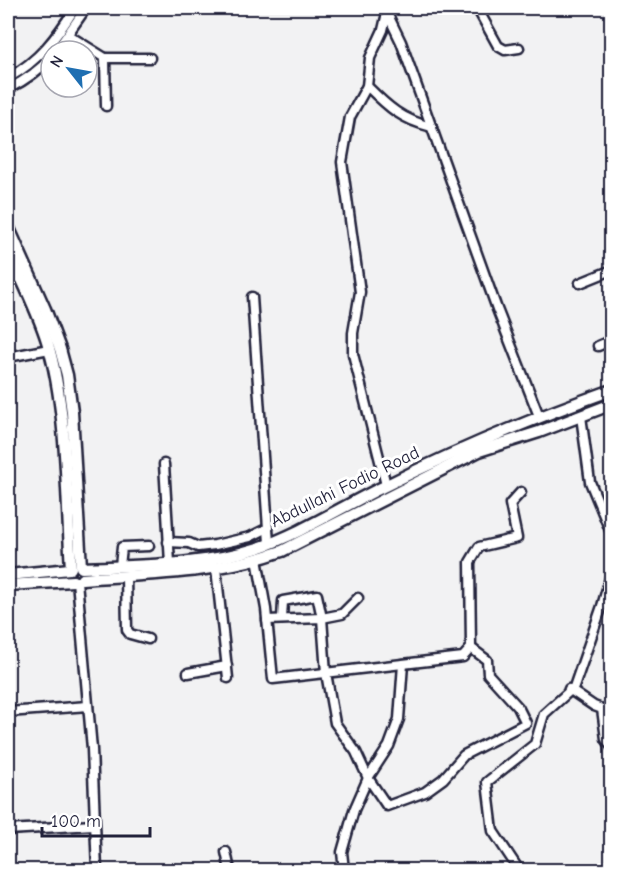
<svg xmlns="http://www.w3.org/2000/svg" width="619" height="878" font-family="'Comic Neue',sans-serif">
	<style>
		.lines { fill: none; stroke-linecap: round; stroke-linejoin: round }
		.minor-casing { stroke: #22223b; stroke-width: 13 }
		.major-casing { stroke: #22223b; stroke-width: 15 }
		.minor { stroke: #fff; stroke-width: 8 }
		.major { stroke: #fff; stroke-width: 10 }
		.labels { text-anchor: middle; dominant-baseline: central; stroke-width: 6; stroke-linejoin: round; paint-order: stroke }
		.street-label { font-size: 18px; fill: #22223b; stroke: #fff }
	</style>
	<rect width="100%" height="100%" fill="#f2f2f3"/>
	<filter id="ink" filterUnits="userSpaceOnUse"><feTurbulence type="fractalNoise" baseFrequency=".0167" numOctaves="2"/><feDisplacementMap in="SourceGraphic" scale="12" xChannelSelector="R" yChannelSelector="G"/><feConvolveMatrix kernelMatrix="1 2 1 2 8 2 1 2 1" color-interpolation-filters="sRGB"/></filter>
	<g filter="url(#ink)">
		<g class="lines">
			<g class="minor-casing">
				<g id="minor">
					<polyline points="477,8 498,46 505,50 519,48"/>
					<polyline points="387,13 401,42 497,309 539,416"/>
					<polyline points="68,35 105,58 106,106"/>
					<polyline points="56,51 86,8"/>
					<polyline points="105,58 150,58"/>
					<path d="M8 78C39 61 57 37 75 8"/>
					<path d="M367 86C388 107 402 120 432 127"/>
					<path d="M8 89C24 81 39 71 51 57"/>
					<polyline points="8,279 20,277"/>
					<polyline points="580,283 612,270"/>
					<polyline points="252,297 269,543"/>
					<polyline points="598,346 612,340"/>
					<polyline points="8,357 49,349"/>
					<polyline points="581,416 590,482 612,535"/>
					<polyline points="164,464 170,563"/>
					<polyline points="386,485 353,354 353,333 360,292 342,162 350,117 367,86 370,58 383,30 387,13"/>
					<polyline points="168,542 189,543 198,547 215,545 250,537 268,528"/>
					<polyline points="257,559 266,609 273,679 463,657 471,648 470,562 479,547 517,538 510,504 521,492"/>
					<polyline points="120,566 122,547 149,546"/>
					<polyline points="216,568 228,678"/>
					<polyline points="126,576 127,630 130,634 148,639"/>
					<polyline points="77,581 92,749 97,870"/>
					<polyline points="282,619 283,601 317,595 322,618 342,614 358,598"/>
					<polyline points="267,620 322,618 326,673 335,723 356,752 368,778 387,806 425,792 443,779 464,755 526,723 518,707 488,674 487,660 471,648"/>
					<polyline points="188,673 227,666"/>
					<polyline points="569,689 594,706 602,709 606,739 612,747"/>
					<polyline points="8,712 88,706"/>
					<polyline points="8,830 94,825"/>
					<polyline points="226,852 230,870"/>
					<polyline points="344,870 342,852 354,810 368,778 389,746 399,719 403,664"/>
					<polyline points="519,870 493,831 487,782 535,744 544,714 574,687 602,606 612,571"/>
				</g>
			</g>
			<g class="major-casing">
				<g id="major">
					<polyline points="8,226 45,309 60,349 67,375 72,412 81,567"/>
					<path d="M8 249C21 279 37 309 47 341 68 410 66 496 71 568"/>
					<path d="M82 568C141 565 202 566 258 548 302 533 343 506 385 486 458 449 534 418 612 390"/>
					<polyline points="8,575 70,569"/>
					<path d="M82 579C148 574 218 574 282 551L479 451 539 432 612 404"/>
					<polyline points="8,585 73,581"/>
				</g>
			</g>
			<use href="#minor" class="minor"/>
			<use href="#major" class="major"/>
		</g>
	</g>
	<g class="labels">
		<g class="street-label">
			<text transform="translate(345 487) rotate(-26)">Abdullahi Fodio Road</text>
		</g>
	</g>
	<rect width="619" height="878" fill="none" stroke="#fff" stroke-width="30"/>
	<rect x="15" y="15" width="589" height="848" fill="none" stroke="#22223b" stroke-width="2" filter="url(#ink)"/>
	<g transform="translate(69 69) rotate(301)"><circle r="28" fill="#ffffff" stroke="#a7a7b1" stroke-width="1.5"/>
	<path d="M0-4.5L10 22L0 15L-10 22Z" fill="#1f6fb2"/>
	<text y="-9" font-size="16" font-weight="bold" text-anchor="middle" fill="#22223b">N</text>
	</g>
	<path d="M42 827v9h108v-9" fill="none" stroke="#22223b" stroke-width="3"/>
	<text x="51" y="827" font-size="18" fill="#22223b" stroke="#ffffff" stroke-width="4.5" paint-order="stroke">100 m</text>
</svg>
